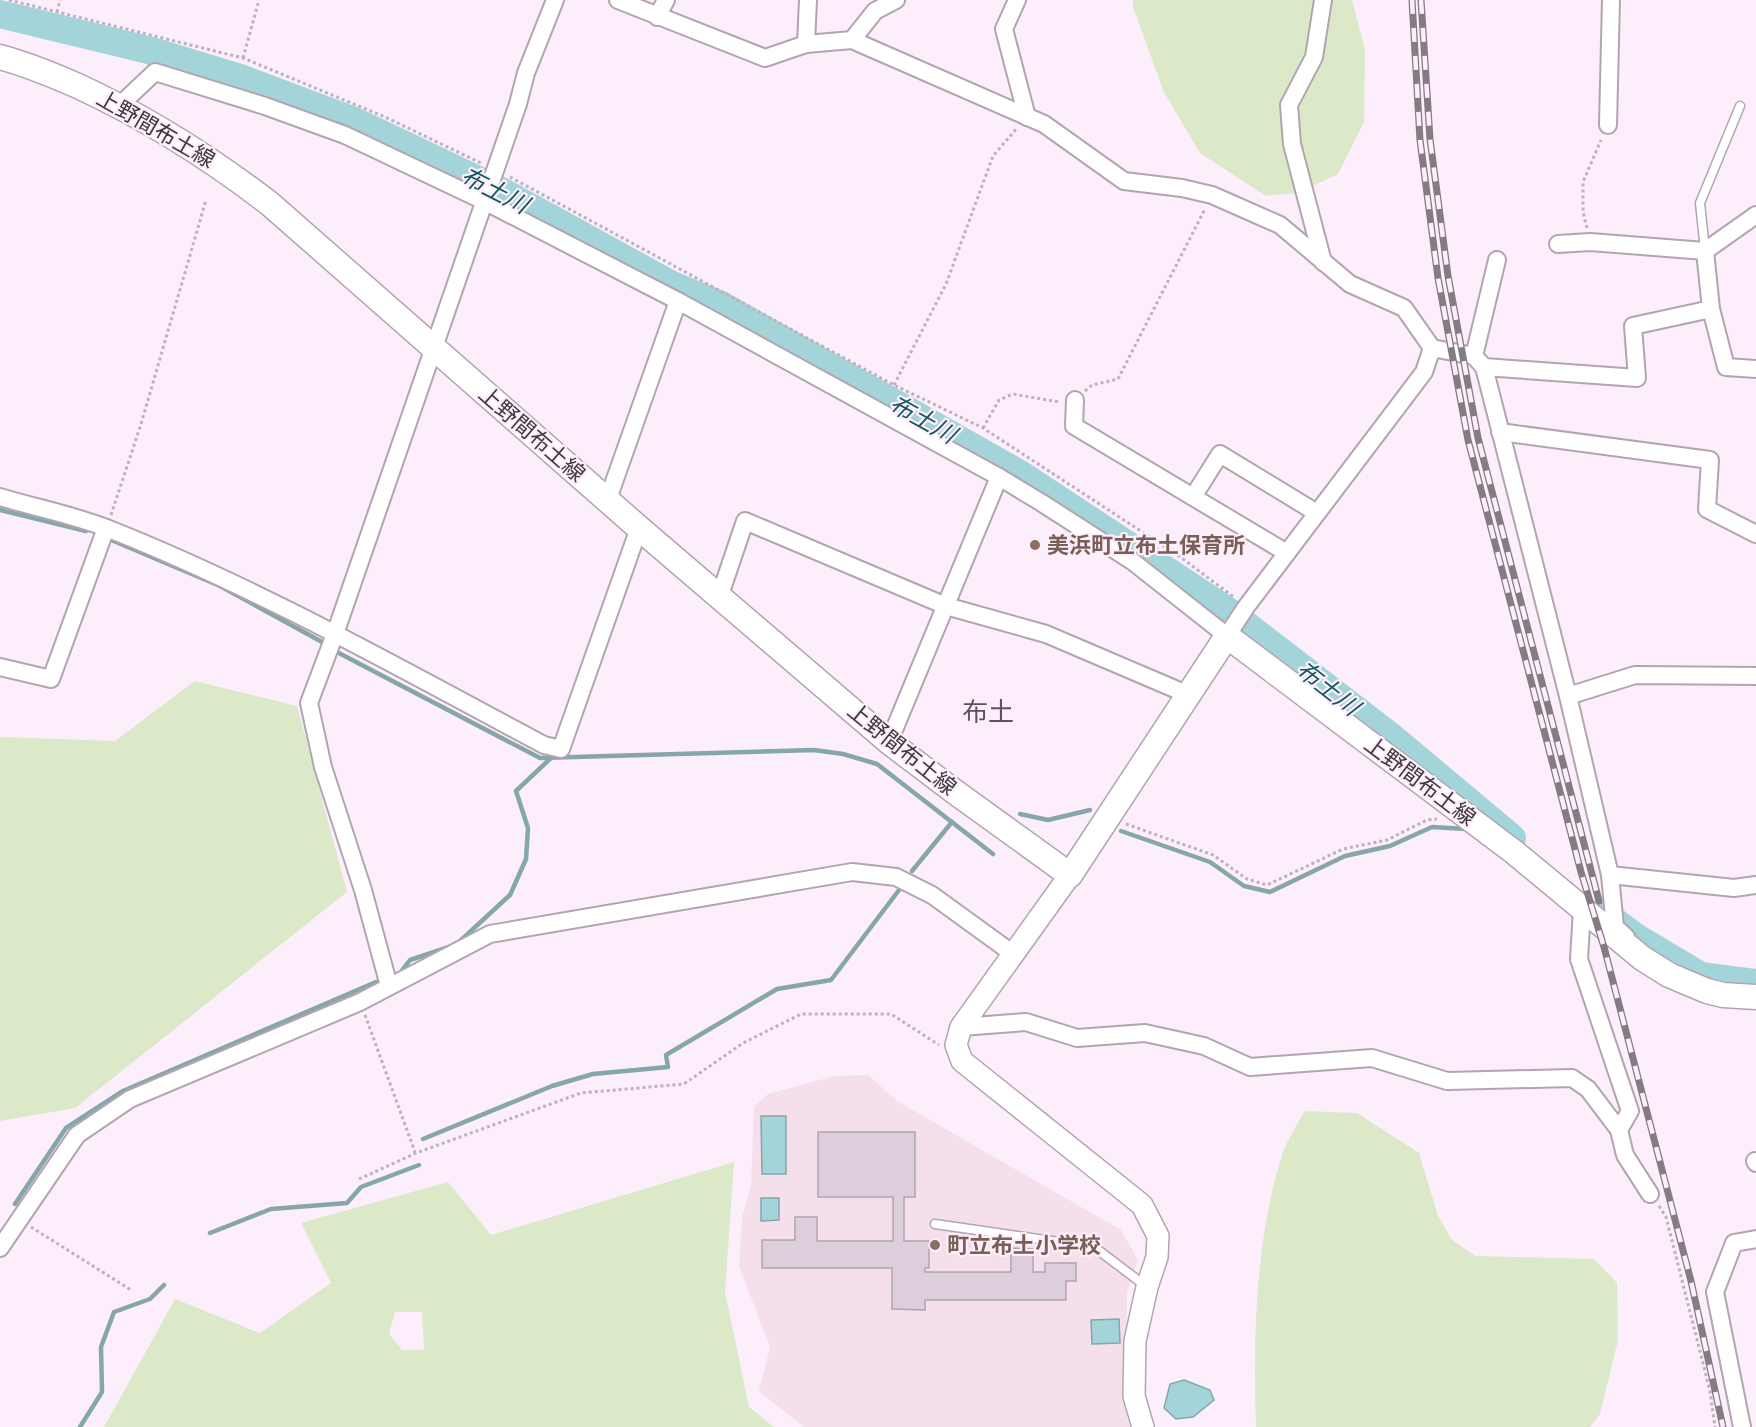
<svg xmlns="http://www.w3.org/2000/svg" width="1756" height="1427" font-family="'Zilla Slab','Noto Sans JP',serif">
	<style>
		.education { fill: #f4dfeb }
		.green { fill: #dbe9c8; fill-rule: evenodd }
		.water { fill: #a3d4d9; stroke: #85a6aa; stroke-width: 1.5 }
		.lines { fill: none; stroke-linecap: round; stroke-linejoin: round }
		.stream { stroke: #85a6aa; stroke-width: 4.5 }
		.river { stroke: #a3d4d9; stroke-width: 28 }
		.building { fill: #dccfdb; stroke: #b1a4b0; stroke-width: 1.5 }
		.service-casing { stroke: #b2a5b1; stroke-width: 11 }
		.minor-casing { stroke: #b2a5b1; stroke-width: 20 }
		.tertiary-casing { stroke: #b2a5b1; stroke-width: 24 }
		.secondary-casing { stroke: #b2a5b1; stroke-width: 27 }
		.path { stroke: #bdb2bc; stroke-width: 3; stroke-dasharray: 3 3; stroke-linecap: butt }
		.service { stroke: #fff; stroke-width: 8 }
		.minor { stroke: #fff; stroke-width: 16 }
		.tertiary { stroke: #fff; stroke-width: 21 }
		.secondary { stroke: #fff; stroke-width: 24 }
		.rail-casing { stroke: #847b83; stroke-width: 7 }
		.rail { stroke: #fceefb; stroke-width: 4.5; stroke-dasharray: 14; stroke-linecap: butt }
		.education-dot { fill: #8d6e63; stroke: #fceefb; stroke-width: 2 }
		.labels { text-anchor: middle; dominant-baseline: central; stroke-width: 4.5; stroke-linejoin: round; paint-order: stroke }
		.street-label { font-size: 22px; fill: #3f393e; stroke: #fceefb }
		.education-label { font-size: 22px; font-weight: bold; fill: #785e54; stroke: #fceefb; text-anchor: start }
		.water-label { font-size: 24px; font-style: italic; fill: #11575d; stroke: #fceefb }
		.quarter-label { font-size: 26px; fill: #5d515c; stroke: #fceefb }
	</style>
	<rect width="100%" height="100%" fill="#fceefb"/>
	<polygon class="education" points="868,1075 897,1101 1121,1230 1138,1260 1127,1293 1127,1418 1130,1427 804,1427 759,1391 770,1347 739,1266 742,1218 751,1185 754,1107 768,1094 834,1076"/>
	<g class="green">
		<polygon points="1133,0 1352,0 1365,50 1364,122 1338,174 1297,193 1266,196 1200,153 1164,92 1133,7"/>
		<polygon points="195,681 297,706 347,892 75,1108 0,1121 0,737 115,741"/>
		<path d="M1305 1111 1357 1113 1419 1153 1438 1216 1452 1240 1475 1256 1594 1259 1617 1283 1618 1340 1600 1414 1590 1427H1256C1253 1338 1255 1242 1282 1155 1287 1140 1297 1125 1305 1111Z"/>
		<path d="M734 1162 725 1292 749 1407 774 1427H104L175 1299 260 1333 331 1283 301 1223 448 1182 491 1235ZM395 1312H422L424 1350H402L389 1334Z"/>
	</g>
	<g class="water">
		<polygon points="761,1116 786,1116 786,1174 762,1174"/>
		<polygon points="761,1198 779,1198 779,1220 761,1221"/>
		<polygon points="1119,1319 1120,1343 1092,1344 1091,1320"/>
		<polygon points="1184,1380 1210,1390 1214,1400 1193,1417 1176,1419 1164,1408 1170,1384"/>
	</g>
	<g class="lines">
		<g class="stream">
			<polyline points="0,510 86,531"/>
			<polyline points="109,539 220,586 322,642"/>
			<polyline points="335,651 540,758 814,750 843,754 877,764 993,854"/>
			<polyline points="1020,814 1048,820 1090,810"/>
			<polyline points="1121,831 1210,862 1244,886 1270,892 1345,856 1390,846 1432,827 1466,829"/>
			<polyline points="912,871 952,822"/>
			<polyline points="459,942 510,895 526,859 528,828 516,791 552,757"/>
			<polyline points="400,973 410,960 449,947"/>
			<polyline points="423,1139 552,1086 593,1074 668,1067 666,1055 777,989 831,980 899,890"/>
			<polyline points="15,1204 66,1128 123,1091 376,982"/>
			<polyline points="210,1233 271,1209 347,1203 361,1187 419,1165"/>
			<polyline points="80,1427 102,1392 101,1347 114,1312 150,1299 164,1285"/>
		</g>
		<g class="river">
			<polyline points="0,14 148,50 243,79 352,120 501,191 672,285 721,305 1020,474 1228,611 1389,735 1512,838"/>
			<polyline points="1606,915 1634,936 1701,976 1756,983"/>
		</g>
	</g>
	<polygon class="building" points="818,1132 915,1132 915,1197 904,1197 904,1241 929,1241 929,1268 925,1268 925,1272 1011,1272 1011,1248 1033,1249 1033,1272 1045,1272 1045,1263 1076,1263 1076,1281 1066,1281 1066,1300 925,1300 925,1310 892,1309 892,1268 762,1268 762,1240 795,1240 795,1217 817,1217 817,1241 893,1241 893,1197 818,1197"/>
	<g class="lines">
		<g class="service-casing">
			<g id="service">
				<polyline points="1705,250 1700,203 1740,106"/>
				<polyline points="935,1224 1094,1247 1147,1287"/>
			</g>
		</g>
		<g class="minor-casing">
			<g id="minor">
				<polyline points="618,0 765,58 806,44 852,40 1044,124 1124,181 1182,188 1212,195 1280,225 1350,284 1404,308 1432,348 1474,356 1484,367 1637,378 1633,326 1711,309"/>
				<polyline points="1017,0 1004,29 1027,117"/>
				<polyline points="657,17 666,0"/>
				<polyline points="852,40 875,11 896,0"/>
				<polyline points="806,44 808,0"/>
				<polyline points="120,105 155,72 265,106 345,135 484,201 678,301 999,477 1042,503 1132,561 1227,636 1246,607 1424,372 1432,348"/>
				<polyline points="1608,125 1611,0"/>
				<polyline points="1558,244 1590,242 1705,251 1756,215"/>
				<polyline points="1705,251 1711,309 1726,367 1756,369"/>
				<polyline points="1323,262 1292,144 1289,105 1314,57 1323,0"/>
				<polyline points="1474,356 1497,260"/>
				<polyline points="1484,367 1568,696 1610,875 1615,927 1626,937"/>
				<polyline points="1075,400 1074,426 1287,553"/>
				<polyline points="1500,432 1710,460 1707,509 1756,534"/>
				<path d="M0 497C36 508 74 515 109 529 260 589 401 669 544 745L561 749 639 528"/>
				<polyline points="1193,497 1220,454 1317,513"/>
				<polyline points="608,499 678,301"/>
				<polyline points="720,595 745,521 946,606 1046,634 1189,695"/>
				<polyline points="0,667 51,679 106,528"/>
				<polyline points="1568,696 1635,675 1756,676"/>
				<polyline points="889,742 999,477"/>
				<polyline points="1610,875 1734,888 1756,885"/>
				<polyline points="1582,909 1579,959 1630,1111 1619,1130"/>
				<polyline points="389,986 363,890 323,767 309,703 335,634 518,104 526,73 555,0"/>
				<polyline points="961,1027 1026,1022 1077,1038 1145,1033 1204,1046 1250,1067 1372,1058 1447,1081 1572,1078 1588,1089 1619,1130 1625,1155 1650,1194"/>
				<polyline points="1755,1161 1756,1163"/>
				<polyline points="0,1248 77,1135 130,1099 360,1002 490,934 852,872 896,877 932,895 1012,953"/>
				<polyline points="1742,1427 1715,1292 1734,1243 1756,1239"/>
			</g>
		</g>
		<g class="tertiary-casing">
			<polyline id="tertiary" points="1070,875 961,1027 956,1045 962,1061 1142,1205 1158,1236 1157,1257 1147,1287 1135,1341 1134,1396 1143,1427"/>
		</g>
		<g class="secondary-casing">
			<path id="secondary" d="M0 57C26 64 53 75 78 86 147 118 209 157 270 204L639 528 889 742 955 792 1070 875 1227 636 1514 852 1642 958 1669 975 1707 991 1723 995 1756 997"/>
		</g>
		<g class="path">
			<polyline points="9,0 243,58 385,117 483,164"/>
			<polyline points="57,12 60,0"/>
			<polyline points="243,58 259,0"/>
			<polyline points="510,177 894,385 983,428 1179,556 1235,598"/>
			<polyline points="1587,228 1583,212 1583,182 1601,140"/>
			<polyline points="894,385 946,284 993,156 1017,128"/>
			<polyline points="1085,391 1092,385 1118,379 1205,209"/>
			<polyline points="983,428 999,400 1013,394 1059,402"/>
			<polyline points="111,515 141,424 206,200"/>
			<polyline points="1126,824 1213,855 1247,879 1267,885 1343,849 1387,840 1427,820 1437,819"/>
			<polyline points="365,1015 415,1152"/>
			<polyline points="359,1179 416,1153 581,1093 684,1084 743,1043 801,1014 891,1014 939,1045"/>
			<polyline points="1659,1206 1666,1217 1710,1391 1715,1427"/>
			<polyline points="31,1227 131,1290"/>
		</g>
		<use href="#service" class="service"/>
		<use href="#minor" class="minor"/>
		<use href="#tertiary" class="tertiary"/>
		<use href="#secondary" class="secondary"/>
		<g class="rail-casing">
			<g id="rail">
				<polyline points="1412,0 1420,140 1438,278 1468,440 1581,872 1604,947 1691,1281 1723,1427"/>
				<polyline points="1421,0 1430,139 1448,276 1478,438 1599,901"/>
			</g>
		</g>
		<use href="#rail" class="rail"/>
	</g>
	<g class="education-dot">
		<circle cx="1035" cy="545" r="6"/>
		<circle cx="935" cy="1245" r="6"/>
	</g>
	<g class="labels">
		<g class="street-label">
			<text transform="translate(156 129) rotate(30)">上野間布土線</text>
			<text transform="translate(532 434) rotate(41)">上野間布土線</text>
			<text transform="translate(902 749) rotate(39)">上野間布土線</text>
			<text transform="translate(1420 781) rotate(37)">上野間布土線</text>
		</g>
		<g class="education-label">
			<text x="1047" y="545">美浜町立布土保育所</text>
			<text x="947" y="1245">町立布土小学校</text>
		</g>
		<g class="water-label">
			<text transform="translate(495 190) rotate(27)">布土川</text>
			<text transform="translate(923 419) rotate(29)">布土川</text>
			<text transform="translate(1328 688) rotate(38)">布土川</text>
		</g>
		<g class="quarter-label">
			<text x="988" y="712">布土</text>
		</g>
	</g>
</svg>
